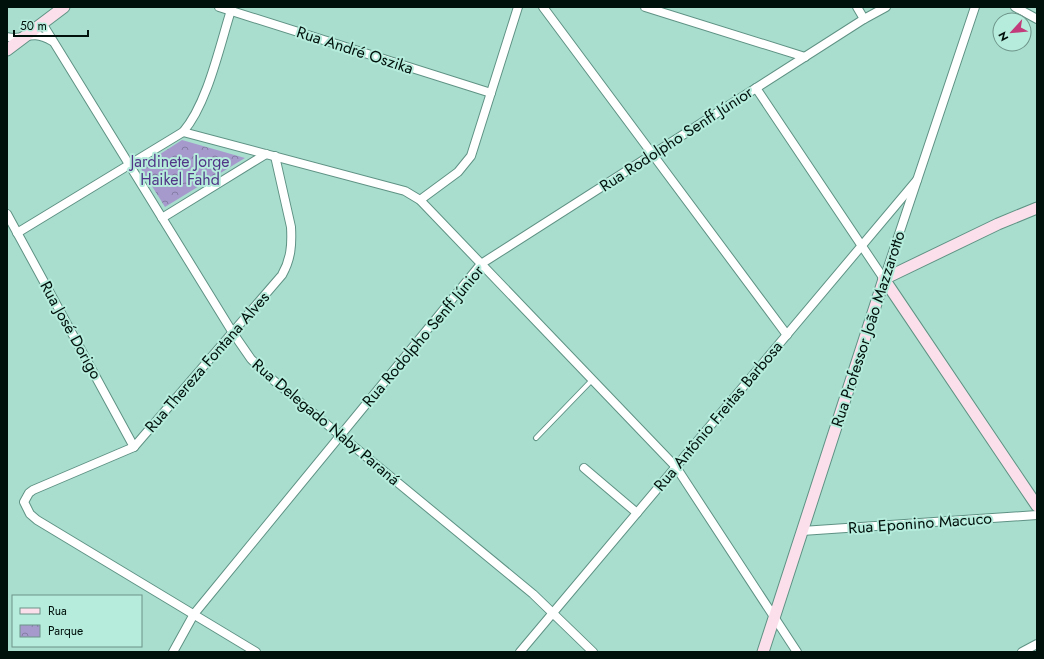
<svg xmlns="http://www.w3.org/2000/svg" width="1044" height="659" font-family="Jost,sans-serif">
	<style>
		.park { fill: url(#park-crowns) }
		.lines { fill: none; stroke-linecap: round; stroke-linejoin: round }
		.lane-casing { stroke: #5f9284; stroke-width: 6 }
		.street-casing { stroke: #5f9284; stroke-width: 10 }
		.secondary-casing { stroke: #5f9284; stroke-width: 13 }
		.lane { stroke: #fff; stroke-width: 4 }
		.street { stroke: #fff; stroke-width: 8 }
		.secondary { stroke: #fbe0eb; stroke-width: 11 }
		.labels { text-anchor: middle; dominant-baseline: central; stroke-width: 4; stroke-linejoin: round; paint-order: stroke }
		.street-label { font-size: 16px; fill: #00100b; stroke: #b6ecdc }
		.park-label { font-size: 16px; fill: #513687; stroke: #b6ecdc }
	</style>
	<defs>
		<pattern id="park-crowns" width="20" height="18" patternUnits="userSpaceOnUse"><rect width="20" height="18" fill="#a69acd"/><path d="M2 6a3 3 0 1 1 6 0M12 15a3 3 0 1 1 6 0" fill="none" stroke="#857ca5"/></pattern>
	</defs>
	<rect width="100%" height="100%" fill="#a9decf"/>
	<polygon class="park" points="182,140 245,158 165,207 140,167"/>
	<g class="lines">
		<g class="lane-casing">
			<polyline id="lane" points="536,438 592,380"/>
		</g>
		<g class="street-casing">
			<g id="street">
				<polyline points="219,7 491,93"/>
				<polyline points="543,7 787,335"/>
				<polyline points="645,7 805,57"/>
				<polyline points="857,7 864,19"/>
				<polyline points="1015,7 1037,19"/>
				<polyline points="42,23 233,333 251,359 267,375 533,594 593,652"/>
				<path d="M7 37C25 42 29 28 52 41"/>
				<polyline points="756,88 884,279"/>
				<polyline points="183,132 405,191 420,200 676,467 797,652"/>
				<polyline points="420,200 458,172 471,156 518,7"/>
				<polyline points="7,214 134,447"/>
				<polyline points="162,218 266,154"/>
				<path d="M17 233 183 132C208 103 220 44 232 7"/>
				<polyline points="884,279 975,7"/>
				<polyline points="584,468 637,513"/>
				<polyline points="802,531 1037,515"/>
				<polyline points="173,652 194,614 481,264 864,19 886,7"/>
				<path d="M256 652 37 520 30 514 24 502 29 493 33 490 134 447 282 275C291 259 292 245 291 227L275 156"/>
				<polyline points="520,652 917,180"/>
				<polyline points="1022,652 1037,644"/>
			</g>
		</g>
		<g class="secondary-casing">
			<g id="secondary">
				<polyline points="7,50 64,7"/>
				<polyline points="884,279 1037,506"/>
				<polyline points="884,279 998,224 1037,208"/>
				<polyline points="763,652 884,279"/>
			</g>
		</g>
		<use href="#lane" class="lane"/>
		<use href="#street" class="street"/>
		<use href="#secondary" class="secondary"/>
	</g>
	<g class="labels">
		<g class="street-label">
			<text transform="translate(355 50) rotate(18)">Rua André Oszika</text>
			<text transform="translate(676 139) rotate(-33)">Rua Rodolpho Senff Júnior</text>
			<text transform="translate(868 329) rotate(-72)">Rua Professor João Mazzarotto</text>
			<text transform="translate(71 330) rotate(61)">Rua José Dorigo</text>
			<text transform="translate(423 336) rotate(-50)">Rua Rodolpho Senff Júnior</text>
			<text transform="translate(207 362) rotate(-49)">Rua Thereza Fontana Alves</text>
			<text transform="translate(718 416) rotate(-50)">Rua Antônio Freitas Barbosa</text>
			<text transform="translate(326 422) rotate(40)">Rua Delegado Naby Paraná</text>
			<text transform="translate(920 523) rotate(-4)">Rua Eponino Macuco</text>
		</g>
		<g class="park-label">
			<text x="180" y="161">Jardinete Jorge<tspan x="180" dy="18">Haikel Fahd</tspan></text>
		</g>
	</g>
	<rect width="1044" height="659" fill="none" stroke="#00100b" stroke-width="16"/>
	<rect x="12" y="595" width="130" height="52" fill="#b6ecdc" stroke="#6d9488"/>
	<rect x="20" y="608" width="20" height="6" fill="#fbe0eb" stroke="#6d9488"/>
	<text x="48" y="615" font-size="12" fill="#00100b">Rua</text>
	<rect x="20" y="625" width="20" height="12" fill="url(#park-crowns)" stroke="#6d9488"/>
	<text x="48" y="635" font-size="12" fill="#00100b">Parque</text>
	<g transform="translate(1012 32) rotate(243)"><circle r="19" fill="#b6ecdc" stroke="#6d9488"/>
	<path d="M0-3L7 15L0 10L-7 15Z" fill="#c23b7b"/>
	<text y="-6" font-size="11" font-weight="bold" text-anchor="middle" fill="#00100b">N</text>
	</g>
	<path d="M14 30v6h74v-6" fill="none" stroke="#00100b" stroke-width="2"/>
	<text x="20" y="30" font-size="12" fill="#00100b" stroke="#b6ecdc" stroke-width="3" paint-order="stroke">50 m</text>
</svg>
